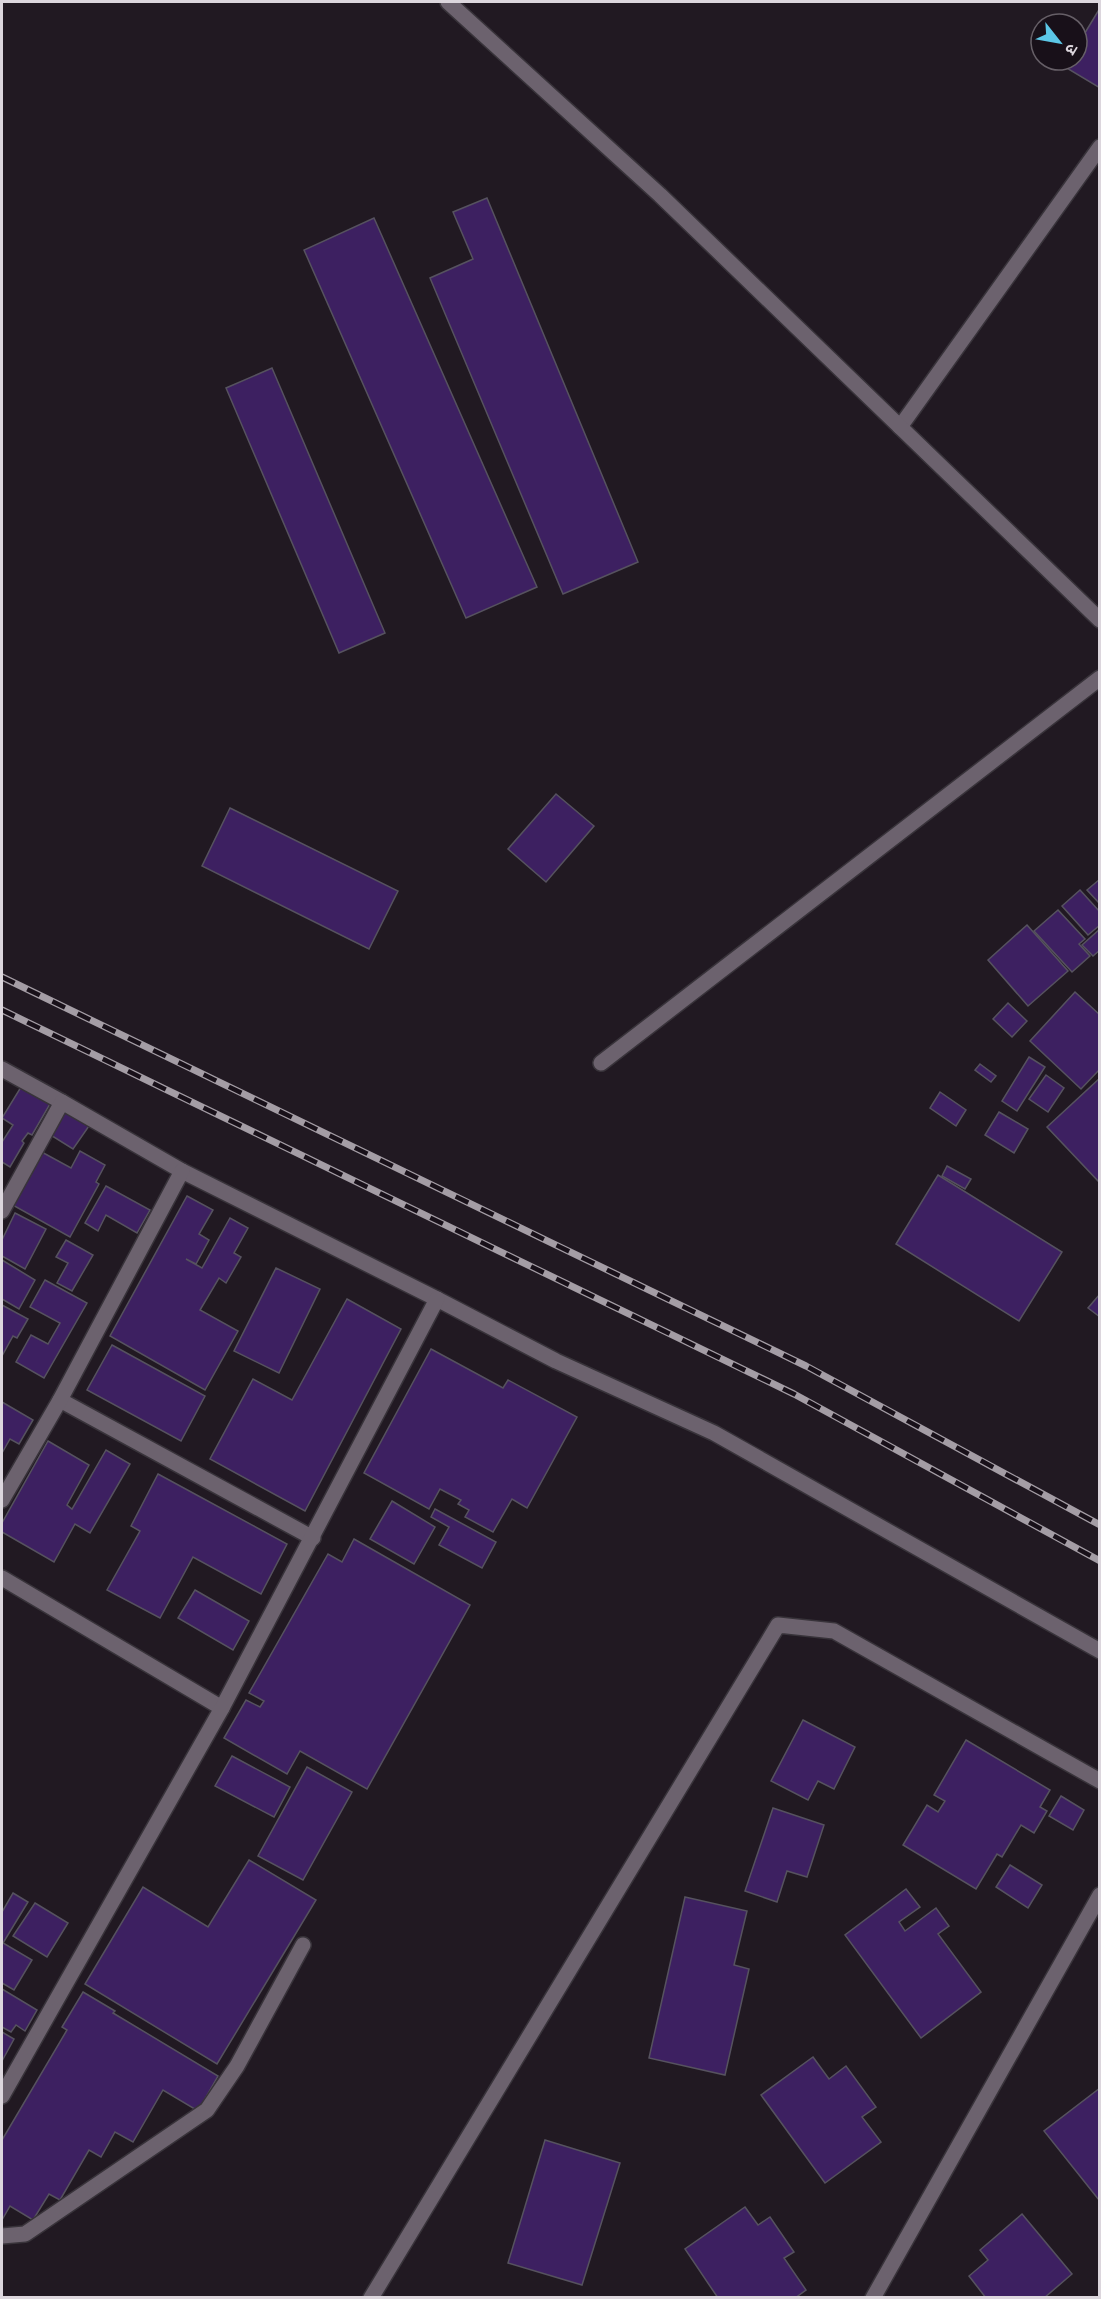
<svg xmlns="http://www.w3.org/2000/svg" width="1101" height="2299" font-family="'Sofia Sans Condensed','Noto Sans Devanagari',sans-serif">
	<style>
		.building { fill: #3d2061; stroke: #56525f; stroke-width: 1.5 }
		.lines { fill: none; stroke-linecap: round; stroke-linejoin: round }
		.lane-casing { stroke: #38333a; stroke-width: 18 }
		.street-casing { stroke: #38333a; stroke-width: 18 }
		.secondary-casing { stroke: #38333a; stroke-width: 18 }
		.lane { stroke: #6c626e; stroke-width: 15 }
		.street { stroke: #6c626e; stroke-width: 15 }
		.secondary { stroke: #6c626e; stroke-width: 15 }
		.rail-casing { stroke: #a49da5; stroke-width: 7 }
		.rail { stroke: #181019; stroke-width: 4.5; stroke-dasharray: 14; stroke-linecap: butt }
	</style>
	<rect width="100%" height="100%" fill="#211922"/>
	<g class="building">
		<polygon points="1100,8 1100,88 1065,67 1069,60 1077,60 1077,46"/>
		<polygon points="487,198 638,562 563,594 430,278 473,259 453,212"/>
		<polygon points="374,218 537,587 466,618 304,250"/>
		<polygon points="272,368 385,633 339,653 226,388"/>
		<polygon points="556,794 594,826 546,882 508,849"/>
		<polygon points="230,808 398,891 369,949 202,866"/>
		<polygon points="1100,879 1100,904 1087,890"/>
		<polygon points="1080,890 1100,912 1100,925 1088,935 1062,906"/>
		<polygon points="1058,910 1085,939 1079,944 1090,956 1072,972 1034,931"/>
		<polygon points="1027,925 1068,971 1028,1006 988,960"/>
		<polygon points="1100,929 1100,950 1093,956 1082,945"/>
		<polygon points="1075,992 1100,1015 1100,1069 1081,1089 1030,1041"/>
		<polygon points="1008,1003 1027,1021 1012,1037 993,1019"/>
		<polygon points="1029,1057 1045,1067 1017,1111 1002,1101"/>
		<polygon points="980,1064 996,1076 991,1082 975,1070"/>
		<polygon points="1046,1075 1064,1088 1048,1112 1029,1099"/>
		<polygon points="1100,1078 1100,1183 1047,1127"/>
		<polygon points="21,1087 50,1104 32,1135 28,1133 22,1141 24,1143 10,1167 2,1162 2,1142 13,1125 2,1118"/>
		<polygon points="940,1092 966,1110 956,1126 930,1108"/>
		<polygon points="64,1110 89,1126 73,1149 49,1134"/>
		<polygon points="999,1112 1028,1129 1014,1153 985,1135"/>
		<polygon points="38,1150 71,1168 80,1151 105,1165 96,1182 99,1184 70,1237 9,1203"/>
		<polygon points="947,1166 971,1179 965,1189 942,1176"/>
		<polygon points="938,1175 1062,1252 1019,1321 896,1244"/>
		<polygon points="106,1186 150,1210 137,1233 106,1215 98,1231 85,1223"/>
		<polygon points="187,1196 213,1210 199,1234 209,1240 196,1264 186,1259 202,1268 230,1218 248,1228 234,1253 241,1257 226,1283 219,1278 200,1310 238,1331 205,1390 110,1336"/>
		<polygon points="15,1213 46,1229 25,1269 2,1256 2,1240"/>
		<polygon points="66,1240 93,1255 72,1291 57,1283 68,1263 56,1257"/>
		<polygon points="2,1260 35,1280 19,1309 2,1299"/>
		<polygon points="276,1268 320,1289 279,1373 234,1351"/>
		<polygon points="45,1280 87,1303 44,1378 16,1362 31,1335 48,1344 60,1323 30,1307"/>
		<polygon points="1100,1294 1100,1317 1088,1308"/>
		<polygon points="347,1299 401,1329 305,1511 210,1459 253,1379 292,1400"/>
		<polygon points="2,1305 28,1319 17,1338 13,1336 2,1356"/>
		<polygon points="112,1345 205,1396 181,1441 87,1390"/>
		<polygon points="431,1349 503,1388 508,1380 577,1417 527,1508 512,1499 493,1532 465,1517 469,1510 458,1504 461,1500 440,1489 429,1509 364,1473"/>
		<polygon points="2,1402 33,1420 19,1444 10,1439 2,1453"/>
		<polygon points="48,1441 89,1465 67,1505 72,1509 106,1450 130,1464 90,1533 75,1524 54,1562 2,1532 2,1523"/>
		<polygon points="158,1474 287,1544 261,1594 193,1557 160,1618 107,1590 140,1531 131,1526"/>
		<polygon points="392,1501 435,1527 414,1564 370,1539"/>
		<polygon points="435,1509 496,1542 482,1568 439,1545 449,1527 431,1517"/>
		<polygon points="354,1539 470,1605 367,1789 300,1751 287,1774 224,1738 246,1700 260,1707 264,1701 249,1693 328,1554 342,1562"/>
		<polygon points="195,1590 249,1621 233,1650 178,1618"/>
		<polygon points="803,1720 855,1747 834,1789 818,1781 808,1800 771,1781"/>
		<polygon points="966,1740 1050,1790 1040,1807 1047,1811 1034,1833 1021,1825 1002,1857 997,1854 976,1889 903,1845 927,1805 938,1812 945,1801 934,1795"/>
		<polygon points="232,1756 290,1787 274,1817 215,1786"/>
		<polygon points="307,1767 352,1792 303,1880 258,1856"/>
		<polygon points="1061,1796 1084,1810 1073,1830 1049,1816"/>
		<polygon points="773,1808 824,1825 807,1877 787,1871 777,1902 745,1891"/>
		<polygon points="249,1860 316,1900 217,2064 85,1984 143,1887 208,1927"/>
		<polygon points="1010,1865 1042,1885 1028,1908 996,1887"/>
		<polygon points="906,1889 920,1907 899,1922 905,1931 936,1908 949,1926 938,1934 981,1992 921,2038 845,1935"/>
		<polygon points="13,1893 28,1902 3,1943 32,1960 14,1990 2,1983 2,1912"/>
		<polygon points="685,1897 747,1911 734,1965 749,1969 725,2075 649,2058"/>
		<polygon points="35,1903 68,1923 47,1957 13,1936"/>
		<polygon points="2,1989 37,2010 25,2031 16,2025 11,2032 2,2027"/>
		<polygon points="83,1992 115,2011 113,2013 218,2076 198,2111 163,2090 133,2142 115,2132 101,2157 89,2150 60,2200 49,2194 33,2220 10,2206 2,2220 2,2140 67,2030 62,2027"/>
		<polygon points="2,2032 14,2039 2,2061"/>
		<polygon points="813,2057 829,2079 846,2066 876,2107 862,2117 881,2142 825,2183 761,2095"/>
		<polygon points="1100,2088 1100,2200 1099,2200 1044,2131"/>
		<polygon points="545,2140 620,2163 582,2285 508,2263"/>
		<polygon points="745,2207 758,2225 770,2217 794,2252 784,2258 806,2290 795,2298 718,2298 685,2249"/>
		<polygon points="1022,2214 1072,2274 1044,2298 986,2298 969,2276 988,2260 980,2250"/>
	</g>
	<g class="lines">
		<g class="lane-casing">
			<g id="lane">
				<polyline points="371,2298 778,1625 834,1631 1100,1781"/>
				<polyline points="873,2298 1100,1895"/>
			</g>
		</g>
		<g class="street-casing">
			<g id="street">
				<polyline points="900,427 1100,147"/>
				<polyline points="601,1063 1100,678"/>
				<polyline points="2,1069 62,1102"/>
				<polyline points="2,1211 62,1102 182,1171 437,1299 556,1361 714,1433 1100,1651"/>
				<polyline points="60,1400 313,1538"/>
				<polyline points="2,1500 60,1400 182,1171"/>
				<polyline points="2,1578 222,1708"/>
				<polyline points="2,2096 222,1708 437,1299"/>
				<polyline points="2,2236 25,2234 207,2110 237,2066 303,1945"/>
			</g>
		</g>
		<g class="secondary-casing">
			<polyline id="secondary" points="448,2 660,195 1100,620"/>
		</g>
		<use href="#lane" class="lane"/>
		<use href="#street" class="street"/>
		<use href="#secondary" class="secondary"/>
		<g class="rail-casing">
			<g id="rail">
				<polyline points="2,977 806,1366 1100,1525"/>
				<polyline points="2,1010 794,1394 1100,1561"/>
			</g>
		</g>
		<use href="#rail" class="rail"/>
	</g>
	<rect width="1101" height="2299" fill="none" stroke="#dcd6dd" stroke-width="6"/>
	<g transform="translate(1059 42) rotate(121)"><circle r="28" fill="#181019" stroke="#665f67" stroke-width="1.5"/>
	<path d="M0-4.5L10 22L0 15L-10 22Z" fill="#5cc7e7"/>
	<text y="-9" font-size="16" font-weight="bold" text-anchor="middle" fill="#dcd6dd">उ</text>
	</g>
</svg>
